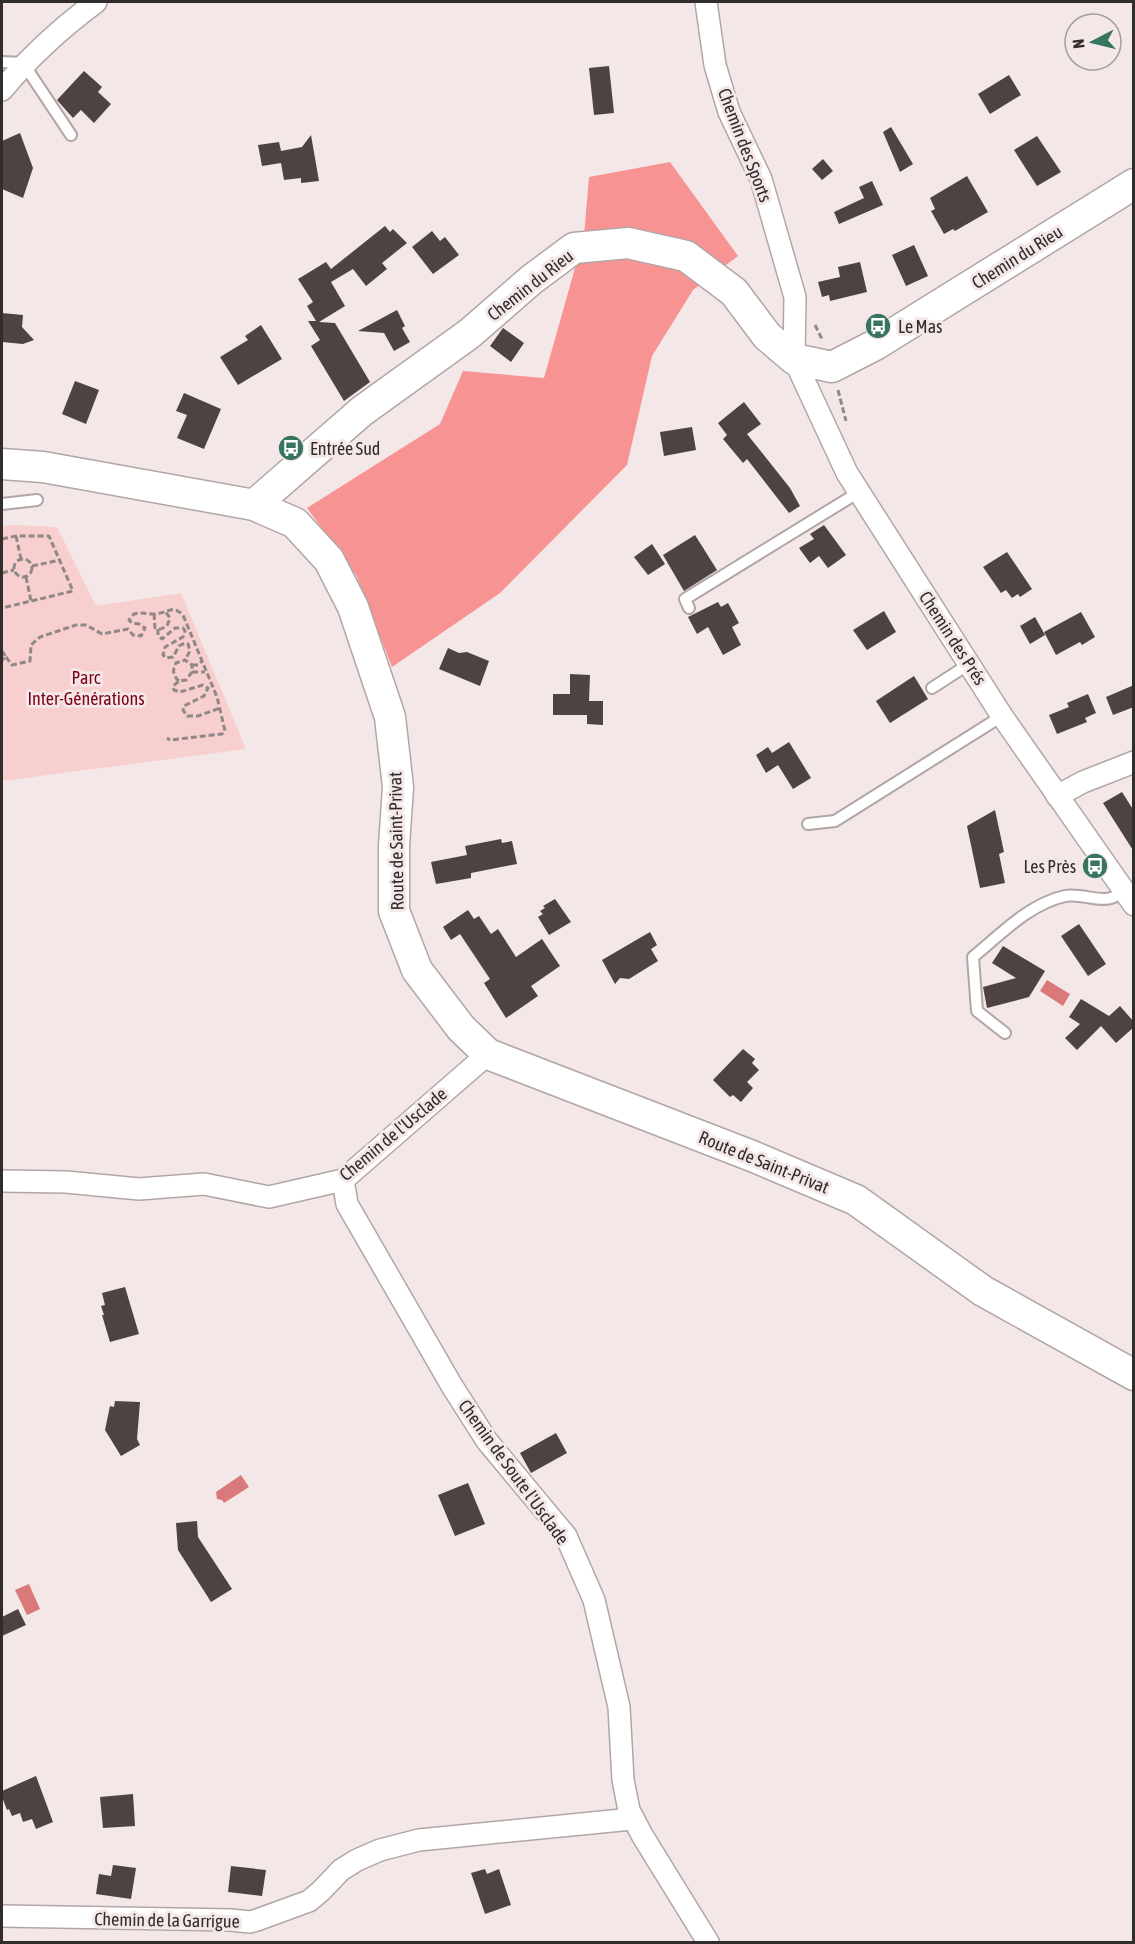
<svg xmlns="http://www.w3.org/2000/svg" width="1135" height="1944" font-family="'Asap Condensed',sans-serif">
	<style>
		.green { fill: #f7cfce }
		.forest { fill: #f89394 }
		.water { fill: #da797a }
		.building { fill: #4d4342 }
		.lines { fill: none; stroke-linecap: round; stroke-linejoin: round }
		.lane-casing { stroke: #b2a6a5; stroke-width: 14 }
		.street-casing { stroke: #b2a6a5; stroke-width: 24 }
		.secondary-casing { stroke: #b2a6a5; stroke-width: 33 }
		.path { stroke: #908787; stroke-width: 3; stroke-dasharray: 6 3; stroke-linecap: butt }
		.lane { stroke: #fff; stroke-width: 10 }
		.street { stroke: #fff; stroke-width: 21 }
		.secondary { stroke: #fff; stroke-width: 30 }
		.labels { text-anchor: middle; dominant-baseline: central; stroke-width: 6; stroke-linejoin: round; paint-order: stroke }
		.street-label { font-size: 18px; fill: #322d2d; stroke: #f4e7e7 }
		.poi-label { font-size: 18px; fill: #322d2d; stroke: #f4e7e7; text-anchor: start }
		.park-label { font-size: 18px; fill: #7e001c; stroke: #f4e7e7 }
	</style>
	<rect width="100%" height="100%" fill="#f4e7e7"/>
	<polygon class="green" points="14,525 57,527 96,606 181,593 246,749 2,781 2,526"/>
	<polygon class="forest" points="670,162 738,256 693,290 652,356 627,465 500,593 392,667 356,575 307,508 440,424 463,371 544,378 584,236 589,177"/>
	<g class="water">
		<polygon points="1047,980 1070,994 1063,1006 1040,991"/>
		<polygon points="241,1475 249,1487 224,1503 222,1500 217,1499 216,1492"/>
		<polygon points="29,1584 40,1609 27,1615 15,1590"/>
	</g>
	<g class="building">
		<polygon points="609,66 614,113 594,115 589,68"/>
		<polygon points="84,71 102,87 98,92 111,104 94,123 81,110 73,118 57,100"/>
		<polygon points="1009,75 1021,95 990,114 978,94"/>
		<polygon points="891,127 913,164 900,172 883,132"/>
		<polygon points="20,133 33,168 23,198 2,189 2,141"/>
		<polygon points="311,135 319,181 301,183 301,178 284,180 281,163 262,166 258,145 279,142 281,151 302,147"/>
		<polygon points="1037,136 1061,172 1037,186 1014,150"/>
		<polygon points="823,159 833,171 822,180 812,169"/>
		<polygon points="967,176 988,212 955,231 953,229 944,234 931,211 935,209 930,198"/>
		<polygon points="872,181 883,205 839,224 834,212 864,198 859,187"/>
		<polygon points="385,226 390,232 393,229 407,243 382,263 387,269 366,286 353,269 331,282 345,306 319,322 335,323 370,382 344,401 311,346 320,340 308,321 316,321 307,306 313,302 298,279 326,262 331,269"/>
		<polygon points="432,231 440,241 445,237 459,255 433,274 412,247"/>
		<polygon points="914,245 928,276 906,286 892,255"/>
		<polygon points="860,262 867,292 830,301 829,295 822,297 818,282 840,277 838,267"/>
		<polygon points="397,310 405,326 402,328 410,342 394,351 384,333 358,331"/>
		<polygon points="2,313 23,315 22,327 34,340 23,344 2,342"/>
		<polygon points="261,325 282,359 238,385 220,357 248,340 245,336"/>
		<polygon points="503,328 524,343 511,362 490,346"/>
		<polygon points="75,381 99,390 86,424 62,414"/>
		<polygon points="184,393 221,409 204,449 177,438 187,415 176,411"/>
		<polygon points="744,402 761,424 747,434 790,488 800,506 789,513 747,459 743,463 723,439 727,435 718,423"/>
		<polygon points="692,427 696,450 664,456 660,432"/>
		<polygon points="824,525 846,555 828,568 819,556 810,563 799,548 814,539 810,534"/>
		<polygon points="695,535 717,570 684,591 663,555"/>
		<polygon points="652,544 665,564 648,575 634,557"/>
		<polygon points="1007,552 1032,589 1020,597 1018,594 1012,598 1006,590 1001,593 983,567"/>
		<polygon points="718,602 721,607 728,603 739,623 732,627 741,645 723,655 708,627 697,634 688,617"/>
		<polygon points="884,611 896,632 867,650 853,630"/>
		<polygon points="1081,612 1095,637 1082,645 1080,642 1056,655 1044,632"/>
		<polygon points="1035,617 1045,635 1030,644 1020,626"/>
		<polygon points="448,648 459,653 467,652 489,661 480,686 439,669"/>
		<polygon points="570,674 590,675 589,701 603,701 603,725 587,724 587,715 553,715 553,694 570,694"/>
		<polygon points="914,676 928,699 890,723 876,701"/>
		<polygon points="1134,685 1134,707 1113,715 1106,697"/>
		<polygon points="1088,694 1096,713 1085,718 1087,722 1057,734 1049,715 1069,707 1067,703"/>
		<polygon points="789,742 811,778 793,789 778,765 766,773 756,755 768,747 772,753"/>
		<polygon points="1122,792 1134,811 1134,852 1103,803"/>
		<polygon points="995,810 1004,852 999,854 1005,883 980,888 967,826"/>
		<polygon points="501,839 502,843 512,841 517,864 471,873 471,878 436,884 431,862 467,855 465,846"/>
		<polygon points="555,899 571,922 549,935 538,917 543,914 540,911 545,908 543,906"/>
		<polygon points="468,910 474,919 479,916 491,934 498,929 516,957 542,939 560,966 531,986 538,996 506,1018 484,983 490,979 460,934 451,940 443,927"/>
		<polygon points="1079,924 1106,964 1088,976 1061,936"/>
		<polygon points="650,932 657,945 651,949 658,961 629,979 620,978 615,984 602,960"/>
		<polygon points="1003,946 1045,971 1029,997 987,1008 983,987 1016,978 992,963"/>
		<polygon points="1081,999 1109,1016 1120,1006 1134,1022 1134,1027 1116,1043 1101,1026 1077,1050 1065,1038 1080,1024 1069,1017"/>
		<polygon points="743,1049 755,1059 752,1063 759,1070 747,1082 753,1088 741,1102 733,1095 730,1097 713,1080"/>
		<polygon points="125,1287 139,1334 110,1342 102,1315 104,1315 101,1306 105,1305 102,1293"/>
		<polygon points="115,1401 140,1402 137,1439 140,1445 121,1456 105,1430 110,1406 114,1407"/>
		<polygon points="556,1433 567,1453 531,1473 520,1453"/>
		<polygon points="468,1483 485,1524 455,1536 438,1495"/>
		<polygon points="197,1521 198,1537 232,1589 211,1602 178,1550 176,1523"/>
		<polygon points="18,1609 26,1625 2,1636 2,1617"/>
		<polygon points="36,1776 53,1822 36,1829 32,1819 23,1822 20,1813 12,1816 9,1809 7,1810 2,1797 2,1791"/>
		<polygon points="133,1794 135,1826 103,1828 100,1797"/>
		<polygon points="113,1865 136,1868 131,1899 96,1894 99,1874 111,1876"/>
		<polygon points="231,1866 266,1870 262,1896 228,1892"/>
		<polygon points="485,1869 487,1874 499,1869 511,1905 485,1914 471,1873"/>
	</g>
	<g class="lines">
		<g class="lane-casing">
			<g id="lane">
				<polyline points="2,62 23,63 71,135"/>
				<polyline points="2,504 37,500"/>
				<polyline points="689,608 685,599 859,492"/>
				<polyline points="932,688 969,664"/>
				<polyline points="808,824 835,821 1002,716"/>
				<path d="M1005 1033 977 1011 973 957C1001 934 1029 904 1065 896 1080 893 1099 902 1111 898 1115 897 1120 893 1123 891"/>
			</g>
		</g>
		<g class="street-casing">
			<g id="street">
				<polyline points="706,2 715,65 729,112 761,179 795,297 794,359 847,473 1002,716 1134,905"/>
				<path d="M2 90C30 56 61 28 96 2"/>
				<polyline points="1057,796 1083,782 1134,762"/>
				<polyline points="343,1180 347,1204 452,1386 487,1441 566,1536 594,1600 619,1707 623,1780 629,1810 642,1835 708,1942"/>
				<polyline points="2,1181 66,1182 139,1189 204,1184 269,1197 343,1180 488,1054"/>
				<polyline points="2,1916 231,1920 250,1922 257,1920 309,1901 321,1891 341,1870 357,1860 380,1850 419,1840 632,1819"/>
			</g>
		</g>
		<g class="secondary-casing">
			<g id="secondary">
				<polyline points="2,464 43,467 254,505 295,523 329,560 353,607 390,717 398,787 394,846 394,911 417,970 461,1028 488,1054 752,1156 856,1200 983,1291 1134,1375"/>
				<polyline points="254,505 362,411 469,334 531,280 574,248 628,243 686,256 734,292 767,336 794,359 832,367 875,345 1134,184"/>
			</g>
		</g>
		<g class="path">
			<polyline points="815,325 823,341"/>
			<polyline points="838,390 846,421"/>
			<polyline points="16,536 21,559"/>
			<polyline points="2,539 16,536 49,536 73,591 2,608"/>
			<circle cx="23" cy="568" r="9"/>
			<polyline points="32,566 60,560"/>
			<polyline points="2,573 14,570"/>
			<polyline points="26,577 31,601"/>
			<polyline points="154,614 155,628 161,629 167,626 170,618 165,611"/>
			<polyline points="158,629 158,635 162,639 175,628 183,628 185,631 183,637 165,647 163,655 166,658 173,657 179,646 185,643 188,644 190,651 185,660"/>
			<polyline points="2,651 6,657 2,660"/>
			<path d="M6 657 12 665 30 661 31 645 40 637 76 625H86L102 634 128 629 133 635 141 636 145 628 139 624 132 623 129 620 134 614C142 612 147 614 154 614 166 614 173 604 183 615L217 697 225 731 222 734 170 740 167 738"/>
			<polyline points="192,665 198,665 202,661"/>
			<polyline points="192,672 205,672"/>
			<path d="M179 681C173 676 172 670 176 663L185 660 192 665V672L186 680 179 681 173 686 174 690 180 692 203 685 208 688 204 696 184 706 183 710 187 716H198L220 708"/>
		</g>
		<use href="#lane" class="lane"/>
		<use href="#street" class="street"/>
		<use href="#secondary" class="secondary"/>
	</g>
	<defs>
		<g id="bus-disc" transform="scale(1.35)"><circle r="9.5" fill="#387561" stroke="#f4e7e7"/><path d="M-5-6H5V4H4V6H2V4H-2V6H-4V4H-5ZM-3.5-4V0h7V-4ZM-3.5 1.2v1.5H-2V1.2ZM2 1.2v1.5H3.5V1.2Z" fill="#fff"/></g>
	</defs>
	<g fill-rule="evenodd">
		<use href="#bus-disc" x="878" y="326"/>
		<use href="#bus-disc" x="291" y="448"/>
		<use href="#bus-disc" x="1095" y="866"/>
	</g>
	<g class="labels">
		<g class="street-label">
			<text transform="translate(745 145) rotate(69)">Chemin des Sports</text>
			<text transform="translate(1017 257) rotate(-32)">Chemin du Rieu</text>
			<text transform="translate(530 285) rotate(-38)">Chemin du Rieu</text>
			<text transform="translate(953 638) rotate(57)">Chemin des Prés</text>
			<text transform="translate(396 841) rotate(-91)">Route de Saint-Privat</text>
			<text transform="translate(393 1134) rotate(-40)">Chemin de l'Usclade</text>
			<text transform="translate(764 1162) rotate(22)">Route de Saint-Privat</text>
			<text transform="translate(514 1472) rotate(54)">Chemin de Soute l'Usclade</text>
			<text transform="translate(167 1920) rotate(1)">Chemin de la Garrigue</text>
		</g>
		<g class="poi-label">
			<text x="898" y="326">Le Mas</text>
			<text x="310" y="448">Entrée Sud</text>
			<text x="1076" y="866" text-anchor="end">Les Près</text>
		</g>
		<g class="park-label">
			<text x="86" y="677">Parc<tspan x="86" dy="21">Inter-Générations</tspan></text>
		</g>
	</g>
	<rect width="1135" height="1944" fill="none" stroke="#322d2d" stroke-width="6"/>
	<g transform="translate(1093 42) rotate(263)"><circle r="28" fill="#f4e7e7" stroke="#a69d9d" stroke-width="1.5"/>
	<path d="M0-4.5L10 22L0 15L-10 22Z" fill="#387561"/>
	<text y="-9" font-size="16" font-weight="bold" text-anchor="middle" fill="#322d2d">N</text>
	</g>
</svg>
